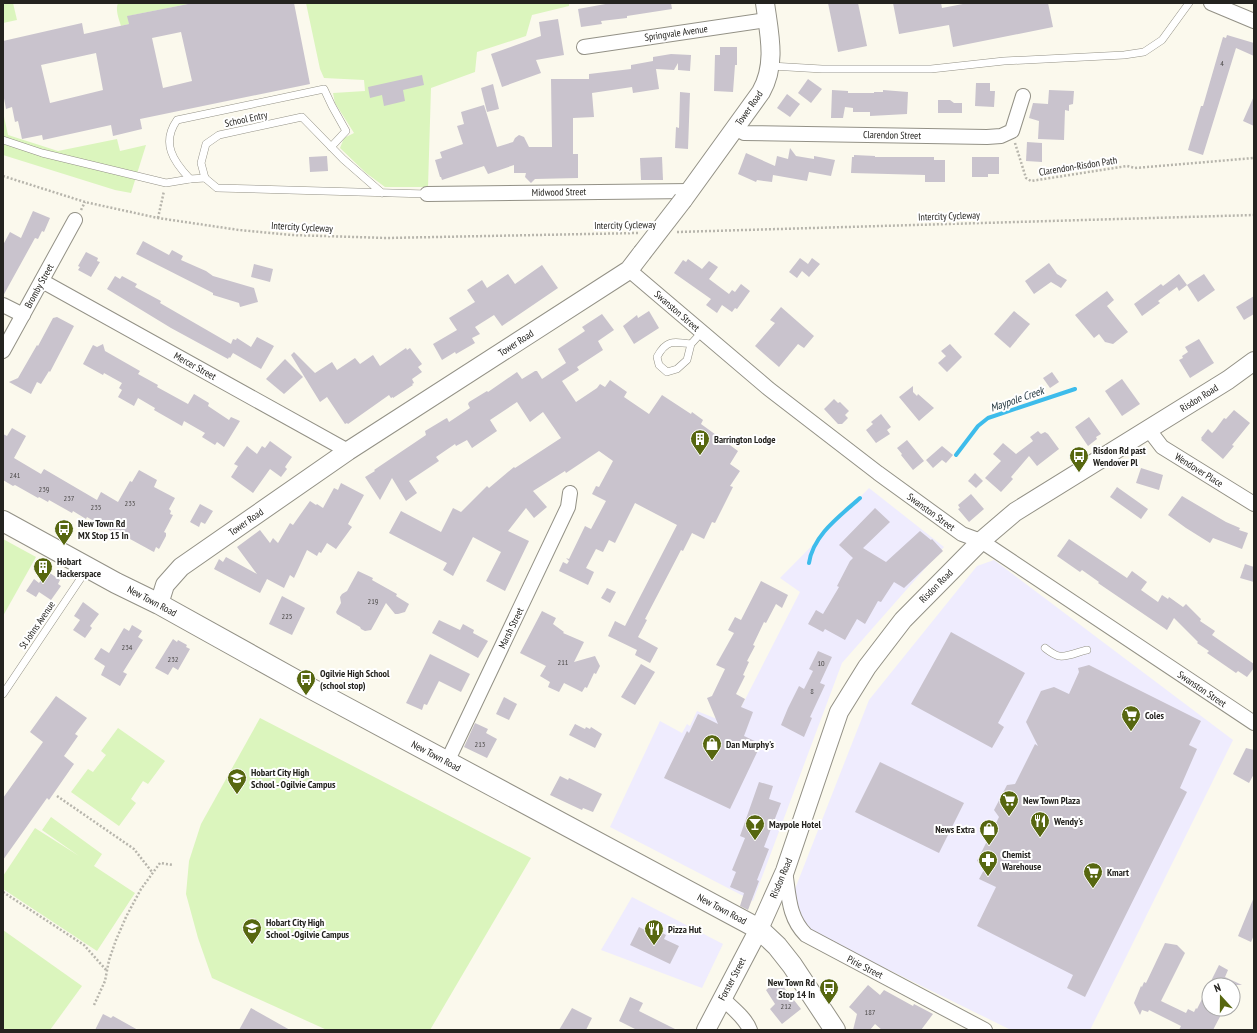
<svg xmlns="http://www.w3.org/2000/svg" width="1257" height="1033" font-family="'PT Sans Narrow',sans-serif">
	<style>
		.commercial { fill: #efecfe }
		.green { fill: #dbf5bd }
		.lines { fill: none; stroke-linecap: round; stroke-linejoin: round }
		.stream { stroke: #3dbceb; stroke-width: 4 }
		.building { fill: #c9c3cd; fill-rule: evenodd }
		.service-casing { stroke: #939186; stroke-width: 8 }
		.minor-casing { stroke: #939186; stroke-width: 16 }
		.tertiary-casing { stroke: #939186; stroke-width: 20 }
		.secondary-casing { stroke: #939186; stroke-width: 22 }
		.path { stroke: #b7b5ac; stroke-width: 2.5; stroke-dasharray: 2 2; stroke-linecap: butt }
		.service { stroke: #fff; stroke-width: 7 }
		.minor { stroke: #fff; stroke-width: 14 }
		.tertiary { stroke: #fff; stroke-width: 18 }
		.secondary { stroke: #fff; stroke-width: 20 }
		.tertiary-bridge-casing { stroke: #939186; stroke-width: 20; stroke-linecap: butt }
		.tertiary-bridge { stroke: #fff; stroke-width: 18 }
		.labels { text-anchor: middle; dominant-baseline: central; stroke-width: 4; stroke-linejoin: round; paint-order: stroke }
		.number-label { font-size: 8px; fill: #4d4b4a }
		.street-label { font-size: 10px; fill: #24231f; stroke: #fff }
		.poi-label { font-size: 10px; font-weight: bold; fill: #24231f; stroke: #fff; text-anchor: start }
		.water-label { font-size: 11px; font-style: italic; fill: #1b3039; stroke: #fff }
	</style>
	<rect width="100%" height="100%" fill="#fbf9ed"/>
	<g class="commercial">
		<polygon points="869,488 944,547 842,663 753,901 610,827 660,721 682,733 687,724 690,726 697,711 732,725 800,592 780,578"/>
		<polygon points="994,560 1233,740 1090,1030 1011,1030 814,933 799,915 793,894 869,700 977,566"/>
		<polygon points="632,897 723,944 702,988 601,950"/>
	</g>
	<g class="green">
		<polygon points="7,3 13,3 17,20 3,23 3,4"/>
		<path d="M118 3H193L128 16 129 24 121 26C119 19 115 10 118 3Z"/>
		<polygon points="306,3 569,3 569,6 532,15 526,36 477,52 475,72 431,88 428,187 385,187 366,173 340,148 344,138 354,133 335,103 333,93 365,91 364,80 324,78 320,69"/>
		<polygon points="3,112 8,135 58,151 117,139 120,151 146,145 131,193 115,190 3,155"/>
		<polygon points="3,539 36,557 3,616"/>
		<polygon points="260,718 531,858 430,1030 327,1030 212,978 198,938 186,894 189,861 201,824"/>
		<polygon points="118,728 165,761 148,784 143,781 131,799 136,803 119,826 71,792 88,769 93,772 106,755 101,751"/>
		<polygon points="51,817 102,854 94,866 135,893 97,951 3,889 3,876 35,828 79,856 42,830"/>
		<polygon points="3,930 82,986 50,1030 3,1030"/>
	</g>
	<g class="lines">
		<g class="stream">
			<polyline points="956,455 978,426 988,418 1075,389"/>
			<path d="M809 563C813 535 840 516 860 498"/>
		</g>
	</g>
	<g class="building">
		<path d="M193 3H294L310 84 140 119 142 129 113 136 111 125 43 140 42 135 22 139 18 121 15 122 12 107 6 109 3 93V41L82 23 84 34 129 24 127 16ZM181 32 192 81 163 88 152 38ZM96 53 103 90 50 103 41 65Z"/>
		<polygon points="611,3 671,3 672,9 627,16 627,18 601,21 602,24 581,27 578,9"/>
		<polygon points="828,3 858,3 867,46 838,52"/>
		<polygon points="893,3 941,3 942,8 968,3 1048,3 1053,27 953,47 949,25 899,34"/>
		<polygon points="558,19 564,55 536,60 541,73 502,87 491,54 541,36 539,22"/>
		<polygon points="1227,35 1254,43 1254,56 1236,48 1203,155 1188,150 1201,106 1203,106 1223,37 1226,38"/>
		<polygon points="720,47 737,47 737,65 735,65 733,92 714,91 715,55 720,55"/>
		<polygon points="671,54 691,55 690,71 678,70 678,63 674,70 656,69 659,89 633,93 632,87 592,93 594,117 573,118 573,154 578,154 578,178 535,179 531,183 525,177 526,173 514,173 514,165 488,174 484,166 442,180 441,177 440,177 435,160 442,158 440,152 463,144 457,126 464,124 461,112 484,105 497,147 513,142 515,138 519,135 524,137 529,147 552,147 551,79 589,79 589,74 631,69 631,65 653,61 653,57"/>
		<polygon points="422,75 424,85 403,90 405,101 384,106 382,95 370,98 368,87"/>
		<polygon points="808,79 822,89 811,103 798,93"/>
		<polygon points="976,83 990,83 990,91 995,91 994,107 975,106"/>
		<polygon points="493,84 499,109 487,112 481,88"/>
		<polygon points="832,90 848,91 848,93 874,93 874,92 883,92 883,90 908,92 907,114 870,116 870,112 853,112 853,108 845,107 843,118 831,118"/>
		<polygon points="1049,90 1074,91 1073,104 1069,105 1069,111 1065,110 1064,140 1038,139 1039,121 1029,118 1033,103 1048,104"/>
		<polygon points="680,92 690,93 688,149 675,148 676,127 679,128"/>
		<polygon points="787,94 800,104 790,117 777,108"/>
		<polygon points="1254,96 1254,126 1243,121"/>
		<polygon points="938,100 950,100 954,103 962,103 962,113 938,113"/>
		<polygon points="1027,142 1042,143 1042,162 1026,161"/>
		<polygon points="790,148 796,156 814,159 814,156 835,160 831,176 809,172 807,181 773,175 772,182 757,180 756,182 738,174 746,153 775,166 777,156 788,159"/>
		<polygon points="854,155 875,156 875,157 934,157 934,160 945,160 945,182 925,182 925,175 851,173 852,157 854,157"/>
		<polygon points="327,156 328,171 310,172 309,157"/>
		<polygon points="662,157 663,180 641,180 640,158"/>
		<polygon points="972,157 999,157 999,174 988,174 988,177 972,177"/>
		<polygon points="33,211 50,218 44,232 42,231 38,239 35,238 3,296 3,245 10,232 21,238"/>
		<polygon points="143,241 169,255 172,250 183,256 181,260 206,271 213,276 254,288 258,302 240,307 239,303 213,295 213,293 136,254"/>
		<polygon points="86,252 98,258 97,261 100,262 91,277 78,270 80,267 78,266"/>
		<polygon points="800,258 808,264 812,258 820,264 809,277 802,271 797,278 789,272"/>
		<polygon points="688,259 702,269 709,261 718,267 709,279 729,294 732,290 735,292 741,284 750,291 737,309 735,308 732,312 722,305 717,313 706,305 711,299 674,273 683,260 686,262"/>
		<polygon points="1049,263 1057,274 1067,280 1061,288 1051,282 1034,294 1025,281"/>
		<polygon points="254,264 273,269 270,282 251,277"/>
		<polygon points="542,265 558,288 502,326 494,315 475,327 480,334 472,338 475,343 456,354 455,352 442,360 433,344 457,330 449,318 475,302 467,290 482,280 487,288 508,274 515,284"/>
		<polygon points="1179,274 1187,285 1179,291 1177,287 1158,301 1160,303 1142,316 1134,304 1161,284 1163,286"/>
		<polygon points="1204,274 1215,290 1198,302 1187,285"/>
		<polygon points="115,276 120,279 122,276 137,284 135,287 161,301 160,303 231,344 233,339 236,340 237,338 251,347 257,337 274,346 261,369 233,353 230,358 229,357 228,359 171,328 107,289"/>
		<polygon points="1107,291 1114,300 1107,306 1128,332 1113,344 1105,342 1099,334 1094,338 1075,315"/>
		<polygon points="1254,296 1254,314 1244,320 1236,307"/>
		<polygon points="781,307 814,336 804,348 798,344 779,367 755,346 775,323 770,320"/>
		<polygon points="649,311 659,328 634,344 623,326 637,315 638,318"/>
		<polygon points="1014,311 1030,324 1010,348 994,334"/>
		<polygon points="602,314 614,330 598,341 603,350 577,367 579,370 562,381 576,402 597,388 600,384 605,387 610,380 627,392 624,397 649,414 662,395 691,414 692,412 703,420 701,424 738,451 730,464 740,471 730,486 733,487 715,523 712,522 704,539 692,533 683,551 681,550 645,619 647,620 638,637 658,648 650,663 635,655 637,650 608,636 615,621 625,626 677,525 635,503 615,543 609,540 603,552 596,549 586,568 594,572 588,585 559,571 563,562 567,564 569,561 566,558 569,559 585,526 591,529 606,501 592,494 596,486 599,487 613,461 599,451 566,473 565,471 533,491 547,507 534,518 526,508 508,531 529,541 505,591 486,581 501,552 473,537 453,576 443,570 447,563 389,533 401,511 441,532 453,508 461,512 487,486 489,488 514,467 515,468 561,438 543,412 530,422 517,402 490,420 497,431 472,448 467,440 456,446 455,444 436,457 439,461 409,481 417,493 406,501 392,478 380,500 365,477 375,471 374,470 426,435 425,431 445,419 447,418 449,422 470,408 468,404 469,402 487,391 488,392 517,372 522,379 535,371 537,371 542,379 566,363 558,349 585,331 582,327"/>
		<polygon points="57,317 74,326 50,372 49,371 41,384 37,382 31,394 9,382 18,378 37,345 38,346 53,318"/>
		<polygon points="1199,339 1214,363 1190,378 1179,360 1183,358 1182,356 1188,352 1185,347"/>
		<polygon points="103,344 105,351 140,371 138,374 158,385 157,387 188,404 194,394 209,403 208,406 229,420 231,417 240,421 224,447 217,442 215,445 202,437 205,433 184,421 182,426 154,410 155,408 138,398 134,406 118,397 122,390 119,388 122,383 104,373 103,375 83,364 93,345 97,347"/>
		<polygon points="950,344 962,357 947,372 938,363 946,356 941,351"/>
		<polygon points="406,348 407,350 410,348 422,364 418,367 422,372 412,379 414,383 412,384 413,385 393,398 393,397 391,398 389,395 348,424 347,423 345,424 327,397 320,402 291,355 294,352 315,373 332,362 337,370 355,358 360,364 373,355 380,366"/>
		<polygon points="285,359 303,377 284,394 266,379"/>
		<polygon points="1052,372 1059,382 1050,388 1043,378"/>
		<polygon points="1122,379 1140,404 1122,416 1105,391"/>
		<polygon points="913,386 913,392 917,396 918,394 934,408 919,421 899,397"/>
		<polygon points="834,399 838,403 840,402 849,411 845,415 848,418 842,424 838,424 824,409"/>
		<polygon points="1234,410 1250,423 1232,445 1234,446 1223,459 1201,440 1202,439 1201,438 1208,429 1212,433 1215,430 1224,418 1226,419"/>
		<polygon points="881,414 891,427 887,430 890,434 876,443 866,430 873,424 871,422"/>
		<polygon points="1089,417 1101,434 1096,437 1097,439 1088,446 1075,427"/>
		<polygon points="12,428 26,436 14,458 41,474 44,469 97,500 101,492 118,502 130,481 132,482 139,470 157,480 154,487 175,498 169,509 171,511 170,514 173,515 164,532 166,533 166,536 159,549 156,547 154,552 152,551 130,539 128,541 87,517 86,519 73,511 72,513 49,500 48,502 39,497 38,498 15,485 13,486 3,480 3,434 7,436"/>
		<polygon points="1038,431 1041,434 1045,432 1048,434 1059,449 1037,466 1029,456 1011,477 1013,479 1001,492 985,478 1001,461 993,454 1003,443 1016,454 1033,441 1030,437"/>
		<polygon points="907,440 924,461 913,470 901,455 902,454 897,448"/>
		<polygon points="270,441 292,457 285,467 287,469 281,477 270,469 253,493 231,477 238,466 234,464 247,446 257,454 262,446 265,448"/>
		<polygon points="942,446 953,455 946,463 942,460 933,468 926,460"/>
		<polygon points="1141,468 1163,475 1159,490 1136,483"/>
		<polygon points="975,473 983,481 976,488 968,481"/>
		<polygon points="341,483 364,495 348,524 352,527 336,549 327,543 321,553 319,552 317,556 307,550 294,578 290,575 284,588 267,579 260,593 214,569 219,559 223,562 226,557 257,574 237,547 260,530 270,543 273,538 278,543 290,523 293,525 310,501 316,505 317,504 323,508 334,488 338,490"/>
		<polygon points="1117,487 1148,509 1141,519 1110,497"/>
		<polygon points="971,494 984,509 969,522 958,509 960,508 958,505"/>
		<polygon points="1182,496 1226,522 1240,528 1239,530 1248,533 1242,549 1213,538 1210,543 1186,528 1168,515"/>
		<polygon points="200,504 213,511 205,524 201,522 199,527 190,522"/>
		<polygon points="875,508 890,522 863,548 886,562 920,531 931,540 932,539 943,551 904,588 894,582 881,602 878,601 865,624 857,619 845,640 825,629 823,632 808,624 816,610 823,614 839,587 837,586 850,561 853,558 839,545"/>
		<polygon points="1069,539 1127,578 1132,571 1147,582 1141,590 1158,602 1162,595 1168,599 1169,597 1183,607 1186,604 1201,619 1200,621 1215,631 1212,635 1254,664 1254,668 1247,677 1238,671 1236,673 1207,653 1209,651 1197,643 1198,642 1174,618 1167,630 1098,583 1099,582 1082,570 1080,572 1057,556"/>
		<polygon points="1245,564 1254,567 1254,582 1240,578"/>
		<polygon points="47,571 60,580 58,584 61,586 51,600 39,592 36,597 26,591 34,579 39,583"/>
		<polygon points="358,571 373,578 372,580 397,594 396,596 409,604 405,612 398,614 395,614 386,603 371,630 365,631 361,629 360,627 337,614 336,612 341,603 340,597 342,594 347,591"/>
		<polygon points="761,581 788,595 782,608 776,604 766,623 764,622 753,645 755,646 747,661 749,662 743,675 745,676 736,694 745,699 741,707 753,712 744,736 761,744 730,809 664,778 687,731 689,733 698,714 718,724 707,698 712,696 725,669 716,665 734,633 728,630 735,617 741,620"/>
		<polygon points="607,588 616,592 610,603 601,598"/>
		<polygon points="282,596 305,608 292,635 269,624"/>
		<polygon points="83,602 99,614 90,626 92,628 85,638 73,630 80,620 74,616"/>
		<polygon points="542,611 556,618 553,624 564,632 563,633 584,642 574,662 595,656 600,666 596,674 594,673 587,688 585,687 582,692 564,683 559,692 548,687 550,682 540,676 546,666 520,653"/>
		<polygon points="439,620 460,630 463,624 474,630 473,633 488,641 478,658 432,633"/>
		<polygon points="132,625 142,631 138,637 143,640 123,672 127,674 120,686 101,675 105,666 94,659 101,648 109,653 124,628 129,631"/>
		<polygon points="951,632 1025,673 998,723 1004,727 992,748 911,704"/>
		<polygon points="173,639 177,642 178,640 187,645 186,647 190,649 178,670 173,667 168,675 155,668"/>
		<polygon points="818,651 832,657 820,683 825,685 810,717 812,718 804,737 781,725 788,708 799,686 804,689 813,671 809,669"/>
		<polygon points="430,654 470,674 461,692 439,681 427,705 424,704 422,710 406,703"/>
		<polygon points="641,664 655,672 635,705 621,697"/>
		<polygon points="1089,665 1201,721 1189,745 1197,749 1180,788 1187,792 1085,997 1067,988 1073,975 977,926 996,887 979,879 986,866 977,861 999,817 994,810 1007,785 1015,784 1035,744 1038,746 1026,722 1041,691 1054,687 1069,694 1079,672 1078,668"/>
		<polygon points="56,696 87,718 75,734 78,736 64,756 74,764 49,800 47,798 3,860 3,798 43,742 30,732"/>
		<polygon points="504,697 517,704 509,720 496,714"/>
		<polygon points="475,723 488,729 486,733 497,739 487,758 464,747"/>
		<polygon points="575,724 585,729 586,727 590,729 591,727 602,734 595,748 569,735"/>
		<polygon points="1246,748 1254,750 1254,774 1249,783 1233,774"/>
		<polygon points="880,762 964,803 939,853 855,812"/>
		<polygon points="560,776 568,780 569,778 602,794 593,812 583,808 582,810 550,795"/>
		<polygon points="759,782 773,786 769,799 781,803 764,847 769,849 757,880 759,881 748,910 740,906 744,893 730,887 736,872 732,870 745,838 740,836"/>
		<polygon points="1254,897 1254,935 1251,942 1238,936"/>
		<polygon points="639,927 653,934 655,929 666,935 664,939 679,946 670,964 630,945"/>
		<polygon points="1165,943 1177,945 1185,953 1161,1001 1186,1013 1188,1009 1194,1012 1196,1008 1197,1009 1209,985 1209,1009 1224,1009 1213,1030 1179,1030 1181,1026 1149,1010 1148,1012 1142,1010 1140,1015 1134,1003 1141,986 1142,987 1144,982 1146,983"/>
		<polygon points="1219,965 1228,970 1225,977 1242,985 1209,985"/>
		<polygon points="778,980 801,1009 782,1024 770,1009 775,1004 766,990"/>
		<polygon points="868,985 880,995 884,990 913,1006 914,1004 933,1014 921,1030 882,1030 875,1024 870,1030 853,1030 857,1014 849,1007"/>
		<polygon points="630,997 643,1003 639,1011 677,1030 637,1030 619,1021"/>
		<polygon points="251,1008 290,1030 239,1030"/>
		<polygon points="572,1008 592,1018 586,1030 559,1030"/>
		<polygon points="103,1014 111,1018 113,1016 138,1030 95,1030"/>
	</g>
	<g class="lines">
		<g class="service-casing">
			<g id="service">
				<polyline points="771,66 822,69 931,69 1004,61 1124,55 1144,52 1162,40 1189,3"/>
				<polyline points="3,140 42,153 166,183 190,179"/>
				<path d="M205 178 190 179C173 161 161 143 177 120L324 89 332 106 346 131 331 147"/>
				<polyline points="382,193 343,159 302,117 219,135 206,144 201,163 205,178 217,188 427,194"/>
				<path d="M691 344C673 341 666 340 657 357L659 365 667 372 677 369 687 360 691 344 701 333"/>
				<path d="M1045 648C1049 651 1054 655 1059 656 1066 658 1080 651 1087 650"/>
				<polyline points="3,694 87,569"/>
			</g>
		</g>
		<g class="minor-casing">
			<g id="minor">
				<polyline points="1211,3 1254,21"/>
				<polyline points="584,47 767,20"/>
				<polyline points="735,128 744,133 987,137 1001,136 1012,131 1023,96"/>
				<polyline points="427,194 691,191"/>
				<polyline points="629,270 769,389 878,473 962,534 981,541 1254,723"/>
				<polyline points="42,281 348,451"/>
				<polyline points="3,305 23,315"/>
				<polyline points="3,351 75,220"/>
				<polyline points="1149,430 1162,447 1254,504"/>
				<polyline points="447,762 568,507 570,493"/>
				<path d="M785 871C789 895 788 917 806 935L985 1030"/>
				<path d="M722 998C732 1008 745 1017 750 1030"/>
			</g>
		</g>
		<g class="tertiary-casing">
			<g id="tertiary">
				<path d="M683 200 761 92C777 64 769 33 765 3"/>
				<polyline points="159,604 165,585 181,567 348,451 629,270 642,253"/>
				<polyline points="706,1030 759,929 785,871 839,712 867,667 903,620 981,541 1015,512 1228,380 1254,361"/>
			</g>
		</g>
		<g class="secondary-casing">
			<polyline id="secondary" points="3,521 116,583 159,604 310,688 759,929 777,946 792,965 835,1030"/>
		</g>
		<g class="path">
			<polyline points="1015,143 1026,178 1031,181 1127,166 1135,168 1254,158"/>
			<polyline points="3,176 85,202 158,218 239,230 292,235 386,238 638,233"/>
			<polyline points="81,210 85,202"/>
			<polyline points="158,218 164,191"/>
			<polyline points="677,232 1254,215"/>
			<polyline points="57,796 134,849 152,872"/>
			<polyline points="3,892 84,945 107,971"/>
			<polyline points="94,1005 105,981 109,960 116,940 126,917 141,889 160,863 173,865"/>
		</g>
		<use href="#service" class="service"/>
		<use href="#minor" class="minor"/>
		<use href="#tertiary" class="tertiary"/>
		<use href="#secondary" class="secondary"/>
		<g class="tertiary-bridge-casing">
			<polyline id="tertiary-bridge" points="642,253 683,200"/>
		</g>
		<use href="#tertiary-bridge" class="tertiary-bridge"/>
	</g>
	<defs>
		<g id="building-pin" transform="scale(1)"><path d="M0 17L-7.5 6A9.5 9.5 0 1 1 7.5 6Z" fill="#576710" stroke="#fff"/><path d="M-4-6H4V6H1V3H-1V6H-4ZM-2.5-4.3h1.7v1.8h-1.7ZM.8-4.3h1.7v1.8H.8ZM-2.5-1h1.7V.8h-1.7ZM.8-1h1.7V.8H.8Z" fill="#fff"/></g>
		<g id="bus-pin" transform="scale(1)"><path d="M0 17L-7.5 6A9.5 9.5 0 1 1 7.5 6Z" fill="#576710" stroke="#fff"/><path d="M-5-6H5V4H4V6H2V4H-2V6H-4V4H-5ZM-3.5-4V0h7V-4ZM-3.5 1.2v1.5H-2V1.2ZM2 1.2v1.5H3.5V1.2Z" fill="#fff"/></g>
		<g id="supermarket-pin" transform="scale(1)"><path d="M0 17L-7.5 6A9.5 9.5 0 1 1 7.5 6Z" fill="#576710" stroke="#fff"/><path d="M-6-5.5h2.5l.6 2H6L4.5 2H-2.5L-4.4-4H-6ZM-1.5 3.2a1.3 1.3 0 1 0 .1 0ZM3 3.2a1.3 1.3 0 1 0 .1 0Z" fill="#fff"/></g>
		<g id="shop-pin" transform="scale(1)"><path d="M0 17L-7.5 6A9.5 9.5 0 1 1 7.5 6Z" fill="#576710" stroke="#fff"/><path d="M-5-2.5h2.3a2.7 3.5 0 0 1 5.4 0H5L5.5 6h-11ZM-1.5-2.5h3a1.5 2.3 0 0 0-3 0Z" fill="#fff"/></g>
		<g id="school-pin" transform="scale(1)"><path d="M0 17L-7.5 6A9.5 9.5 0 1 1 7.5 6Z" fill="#576710" stroke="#fff"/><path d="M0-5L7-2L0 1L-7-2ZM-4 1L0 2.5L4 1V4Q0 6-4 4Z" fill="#fff"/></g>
		<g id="restaurant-pin" transform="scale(1)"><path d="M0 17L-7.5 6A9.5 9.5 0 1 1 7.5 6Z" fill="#576710" stroke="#fff"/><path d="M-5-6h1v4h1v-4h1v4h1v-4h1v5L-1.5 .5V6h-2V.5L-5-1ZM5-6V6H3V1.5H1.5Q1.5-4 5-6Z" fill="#fff"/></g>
		<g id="bar-pin" transform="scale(1)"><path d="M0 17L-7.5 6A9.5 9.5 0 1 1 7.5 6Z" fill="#576710" stroke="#fff"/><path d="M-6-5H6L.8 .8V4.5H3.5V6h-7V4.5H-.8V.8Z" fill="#fff"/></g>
		<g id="pharmacy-pin" transform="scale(1)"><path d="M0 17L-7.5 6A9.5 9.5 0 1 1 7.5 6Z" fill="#576710" stroke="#fff"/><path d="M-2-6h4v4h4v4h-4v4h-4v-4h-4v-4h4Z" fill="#fff"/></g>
	</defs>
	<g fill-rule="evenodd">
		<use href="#building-pin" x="700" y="439"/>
		<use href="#bus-pin" x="1079" y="456"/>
		<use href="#bus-pin" x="64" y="529"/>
		<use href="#building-pin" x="43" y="567"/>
		<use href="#bus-pin" x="306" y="679"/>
		<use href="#supermarket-pin" x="1131" y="715"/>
		<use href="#shop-pin" x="712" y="744"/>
		<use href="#school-pin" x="237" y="778"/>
		<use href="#supermarket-pin" x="1009" y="800"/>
		<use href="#restaurant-pin" x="1040" y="821"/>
		<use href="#bar-pin" x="755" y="824"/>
		<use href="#shop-pin" x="989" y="829"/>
		<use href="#pharmacy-pin" x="988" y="860"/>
		<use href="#supermarket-pin" x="1093" y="872"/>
		<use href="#school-pin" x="252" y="928"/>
		<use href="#restaurant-pin" x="654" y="929"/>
		<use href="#bus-pin" x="829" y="988"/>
	</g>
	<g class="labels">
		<g class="number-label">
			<text x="1222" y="63">4</text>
			<text x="15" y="475">241</text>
			<text x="44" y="489">239</text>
			<text x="69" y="498">237</text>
			<text x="130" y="503">233</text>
			<text x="96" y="507">235</text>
			<text x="373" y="601">219</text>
			<text x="287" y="616">225</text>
			<text x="127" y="647">234</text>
			<text x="173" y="659">232</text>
			<text x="563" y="662">211</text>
			<text x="821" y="663">10</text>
			<text x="812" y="691">8</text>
			<text x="480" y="744">213</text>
			<text x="786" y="1006">212</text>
			<text x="870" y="1012">187</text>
		</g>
		<g class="street-label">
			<text transform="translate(676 33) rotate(-8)">Springvale Avenue</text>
			<text transform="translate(749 108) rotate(-55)">Tower Road</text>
			<text transform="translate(246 119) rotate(-12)">School Entry</text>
			<text transform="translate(892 135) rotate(1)">Clarendon Street</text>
			<text transform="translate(1078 166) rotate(-9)">Clarendon-Risdon Path</text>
			<text transform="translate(559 192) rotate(-1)">Midwood Street</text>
			<text transform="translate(949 216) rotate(-2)">Intercity Cycleway</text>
			<text transform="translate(625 225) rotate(-1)">Intercity Cycleway</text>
			<text transform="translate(302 227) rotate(3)">Intercity Cycleway</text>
			<text transform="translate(39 286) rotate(-61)">Bromby Street</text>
			<text transform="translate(677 311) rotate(41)">Swanston Street</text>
			<text transform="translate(516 343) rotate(-33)">Tower Road</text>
			<text transform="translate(195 366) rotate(29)">Mercer Street</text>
			<text transform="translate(1199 398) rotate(-32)">Risdon Road</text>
			<text transform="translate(1199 470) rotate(32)">Wendover Place</text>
			<text transform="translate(931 512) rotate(36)">Swanston Street</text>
			<text transform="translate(246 522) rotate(-35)">Tower Road</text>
			<text transform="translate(936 586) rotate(-45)">Risdon Road</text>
			<text transform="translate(152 601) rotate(28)">New Town Road</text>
			<text transform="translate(37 625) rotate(-56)">St Johns Avenue</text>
			<text transform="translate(511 628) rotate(-64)">Marsh Street</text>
			<text transform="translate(1202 689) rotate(34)">Swanston Street</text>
			<text transform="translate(436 756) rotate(28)">New Town Road</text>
			<text transform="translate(781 878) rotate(-67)">Risdon Road</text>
			<text transform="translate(722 909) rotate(28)">New Town Road</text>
			<text transform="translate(865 967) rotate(27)">Pirie Street</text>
			<text transform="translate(732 979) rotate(-62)">Forster Street</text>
		</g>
		<g class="poi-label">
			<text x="714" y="439">Barrington Lodge</text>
			<text x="1093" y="450">Risdon Rd past<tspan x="1093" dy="12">Wendover Pl</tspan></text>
			<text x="78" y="523">New Town Rd<tspan x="78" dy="12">MX Stop 15 In</tspan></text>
			<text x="57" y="561">Hobart<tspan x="57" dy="12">Hackerspace</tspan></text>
			<text x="320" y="673">Ogilvie High School<tspan x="320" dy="12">(school stop)</tspan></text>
			<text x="1145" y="715">Coles</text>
			<text x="726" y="744">Dan Murphy's</text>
			<text x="251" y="772">Hobart City High<tspan x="251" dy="12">School - Ogilvie Campus</tspan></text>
			<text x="1023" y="800">New Town Plaza</text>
			<text x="1054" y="821">Wendy's</text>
			<text x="769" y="824">Maypole Hotel</text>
			<text x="975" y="829" text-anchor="end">News Extra</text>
			<text x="1002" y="854">Chemist<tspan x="1002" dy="12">Warehouse</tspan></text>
			<text x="1107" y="872">Kmart</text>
			<text x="266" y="922">Hobart City High<tspan x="266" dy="12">School -Ogilvie Campus</tspan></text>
			<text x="668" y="929">Pizza Hut</text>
			<text x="815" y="982" text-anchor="end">New Town Rd<tspan x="815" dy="12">Stop 14 In</tspan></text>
		</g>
		<g class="water-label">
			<text transform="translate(1017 399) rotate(-19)">Maypole Creek</text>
		</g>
	</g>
	<rect width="1257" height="1033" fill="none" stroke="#24231f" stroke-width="8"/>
	<g transform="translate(1221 997) rotate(339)"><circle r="19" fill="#ffffff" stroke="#a7a7a5"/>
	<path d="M0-3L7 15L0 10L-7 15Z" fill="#576710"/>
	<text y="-6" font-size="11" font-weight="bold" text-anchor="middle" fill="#24231f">N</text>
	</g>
</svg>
